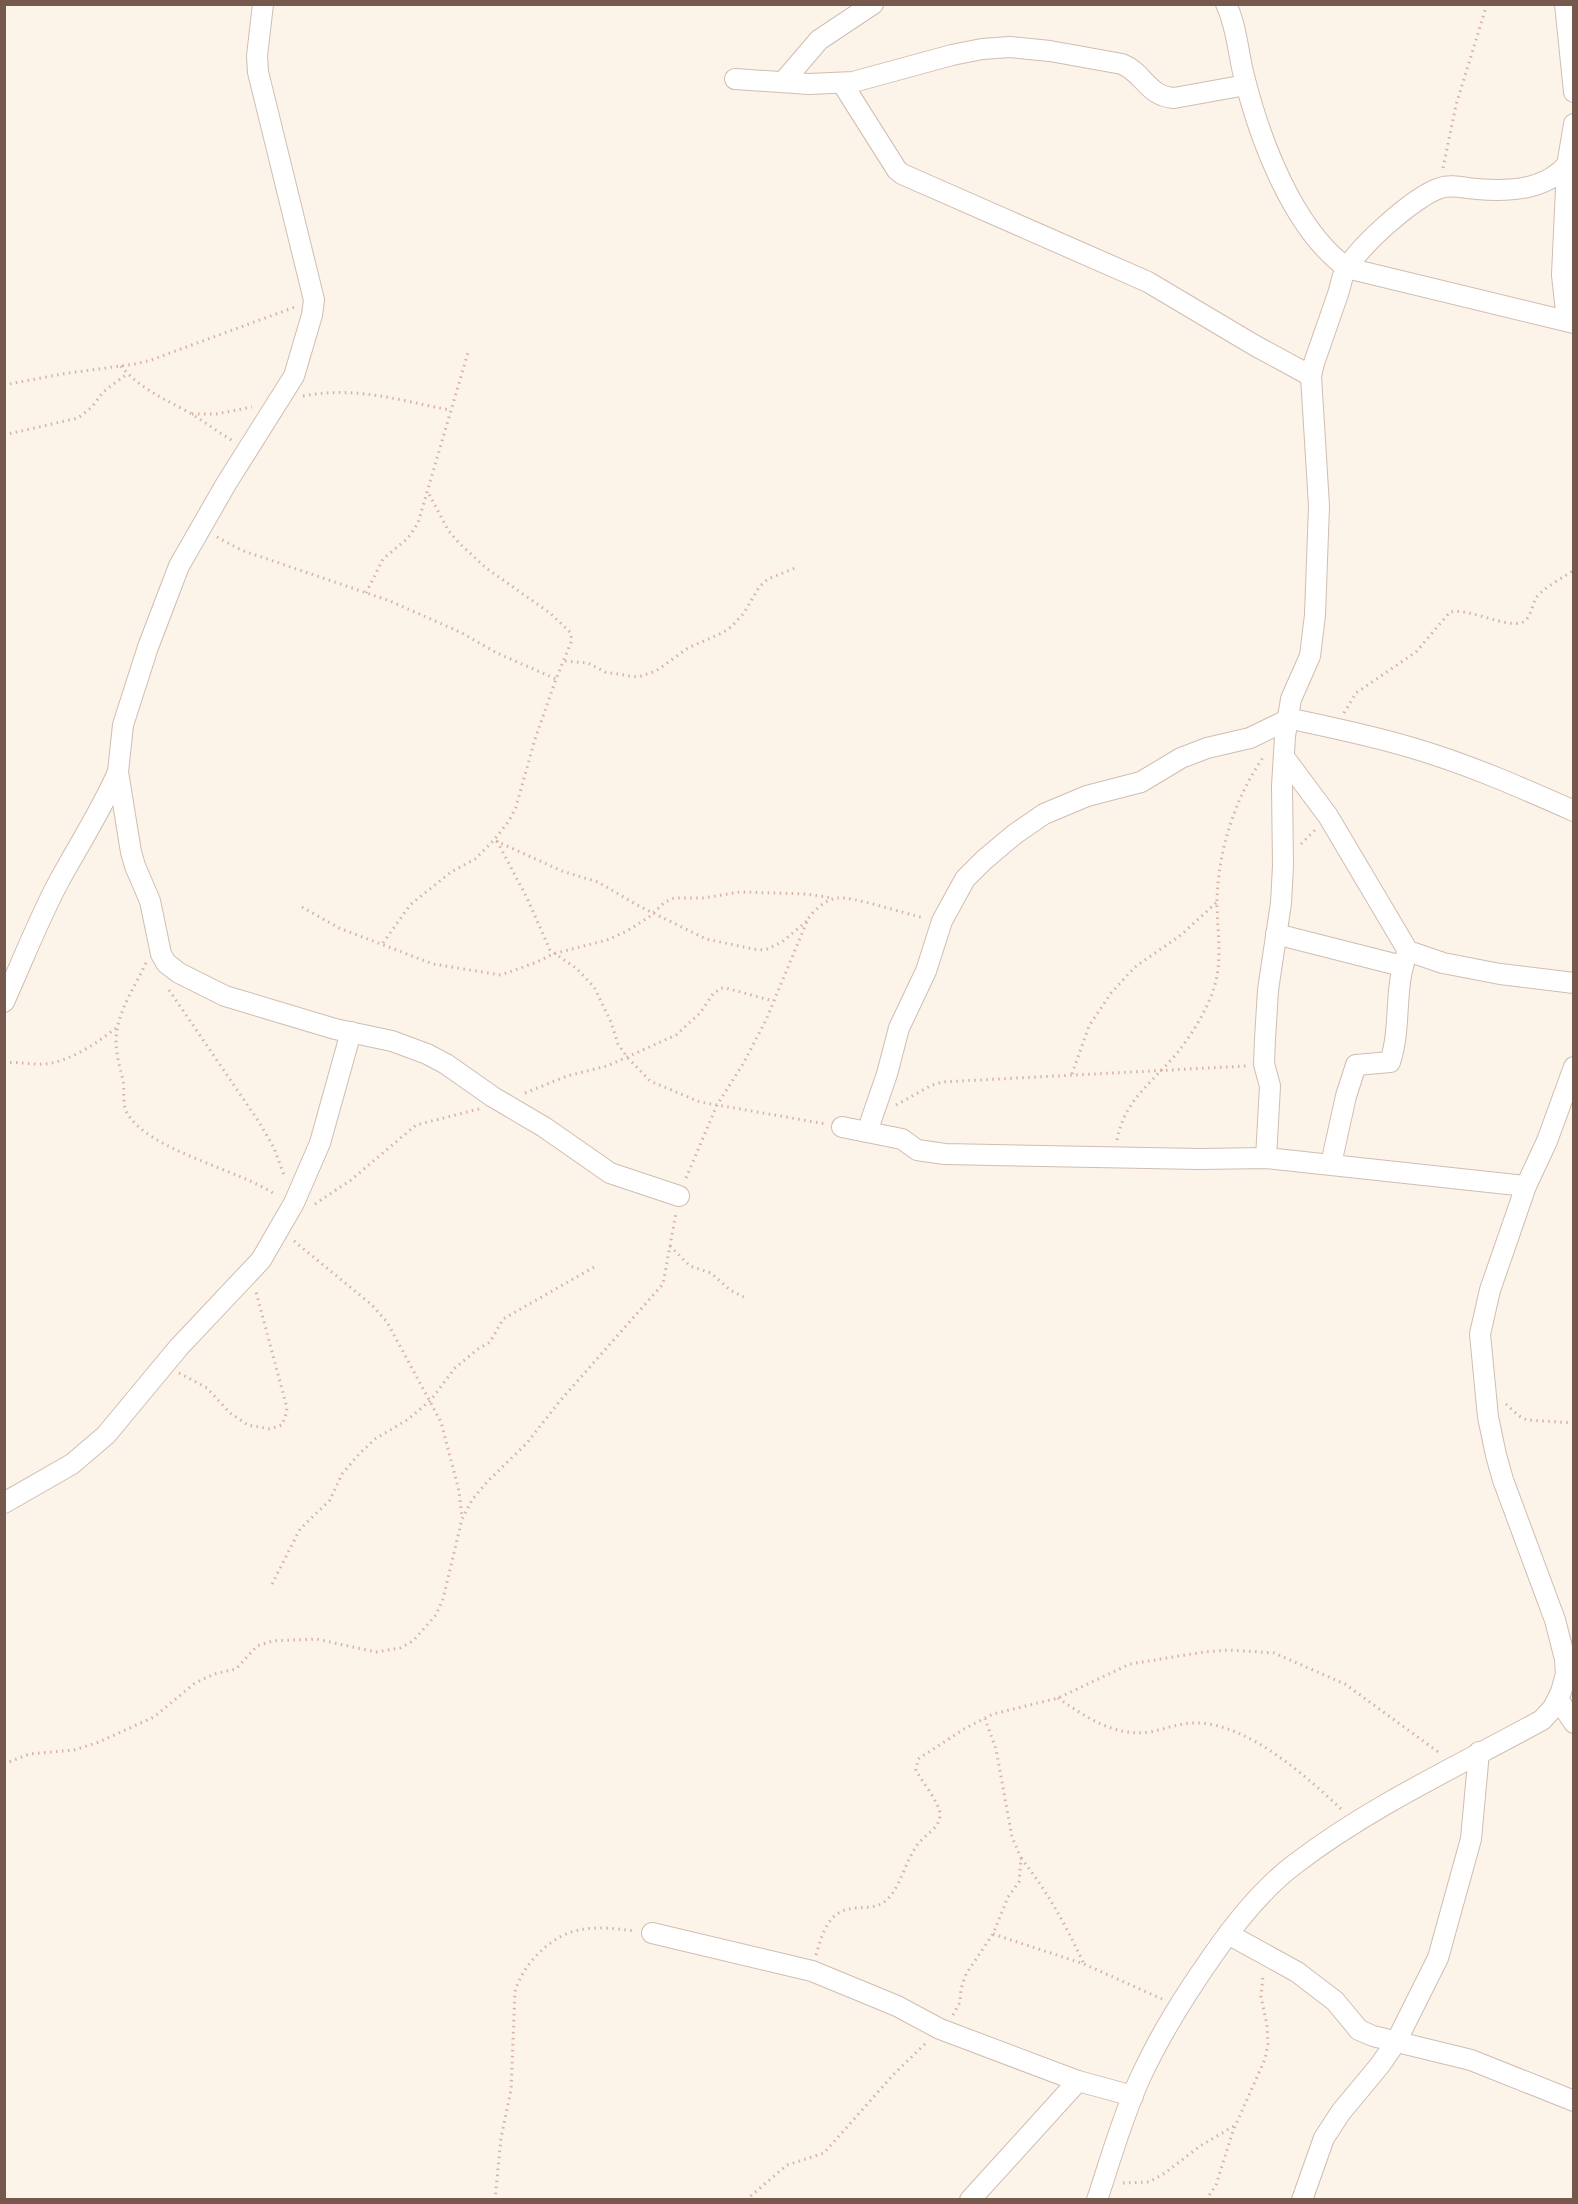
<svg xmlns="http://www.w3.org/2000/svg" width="1578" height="2204" font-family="'Fira Sans Condensed',sans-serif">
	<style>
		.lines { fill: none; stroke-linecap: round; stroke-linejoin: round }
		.street-casing { stroke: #d1bdb1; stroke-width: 22 }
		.path { stroke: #d7b3a3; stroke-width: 3; stroke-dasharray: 1.5 4.5; stroke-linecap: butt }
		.street { stroke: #fff; stroke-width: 20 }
	</style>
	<rect width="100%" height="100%" fill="#fcf3e9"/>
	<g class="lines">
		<g class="street-casing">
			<g id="street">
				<polyline points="263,4 257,56 258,72 314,300 312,315 294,376 226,484 179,566 148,647 123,725 118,772 131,852 135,866 150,901 161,954 166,963 179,973 225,996 335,1029 392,1041 427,1054 446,1064 493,1097 544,1127 610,1173 679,1196"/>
				<path d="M1226 4C1237 27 1238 53 1244 76 1260 140 1293 229 1347 268L1574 323"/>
				<polyline points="1565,4 1574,92"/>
				<path d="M735 79 809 84 853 82 952 55 982 49 1010 47 1050 51 1122 64C1144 73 1147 96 1174 98L1246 85"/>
				<polyline points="783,82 819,40 873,4"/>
				<polyline points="842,83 897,170 902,174 1148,282 1254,345 1311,376"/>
				<polyline points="1567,321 1562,275 1567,166 1574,124"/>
				<path d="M1287 718C1330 727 1374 736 1416 749 1470 765 1522 788 1574 811"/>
				<polyline points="1284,757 1328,816 1408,951 1443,963 1500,974 1574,983"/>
				<polyline points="1276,934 1402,966"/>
				<path d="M4 1002C22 962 38 921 58 883 78 846 101 811 118 772"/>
				<polyline points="842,1127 902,1139 917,1150 945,1154 1199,1159 1266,1158 1526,1186"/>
				<polyline points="867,1132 887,1074 899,1028 926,971 942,921 965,879 984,860 1015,834 1044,814 1087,796 1141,782 1181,758 1207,748 1250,738 1287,720"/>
				<path d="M1266 1158 1270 1086 1264 1064 1265 1039 1268 990 1281 903 1283 866 1282 786 1285 736 1291 699 1310 656 1315 615 1319 506 1311 376 1314 363C1322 340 1330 317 1338 294 1340 288 1341 282 1343 276 1352 251 1415 196 1440 188 1451 184 1465 188 1477 189 1512 192 1555 190 1574 154"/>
				<path d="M1331 1164 1346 1096 1356 1065 1390 1062C1402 1026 1393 987 1408 951"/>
				<polyline points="4,1503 72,1464 106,1435 179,1347 261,1260 294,1203 320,1143 351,1032"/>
				<polyline points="1558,1699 1574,1723"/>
				<polyline points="652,1933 812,1971 897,2006 940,2029 1078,2081 1133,2096"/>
				<polyline points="1228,1934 1297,1972 1335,2001 1359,2030 1373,2036 1471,2060 1574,2101"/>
				<polyline points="970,2200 1078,2081"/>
				<path d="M1097 2200C1111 2158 1123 2115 1141 2076 1162 2031 1185 1995 1213 1955 1236 1922 1263 1888 1295 1864 1371 1806 1458 1766 1542 1720L1553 1708 1561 1692 1566 1674 1565 1659 1555 1620 1503 1480 1496 1455 1488 1417 1480 1334 1490 1290 1526 1186 1547 1141 1574 1067"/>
				<polyline points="1302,2200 1324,2138 1341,2112 1380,2065 1396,2042 1438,1958 1471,1839 1479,1752"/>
			</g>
		</g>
		<g class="path">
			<polyline points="1443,168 1456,105 1487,4"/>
			<path d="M121 366C140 389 165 399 190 413 205 422 218 432 233 441"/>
			<polyline points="4,385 62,374 135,364 151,360 295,307"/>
			<path d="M303 396C356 386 398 400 450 410"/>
			<polyline points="192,414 216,414 252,407"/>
			<polyline points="4,435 78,418 92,407 103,392 127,374"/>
			<polyline points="217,537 241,550 390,601 460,632 497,653 556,679"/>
			<polyline points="366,593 383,559 408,538 418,523 469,349"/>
			<polyline points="565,661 588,663 605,672 630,676 638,677 656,671 688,648 722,633 731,627 744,613 759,587 768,579 795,568"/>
			<path d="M1344 713 1356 693 1416 652 1450 612C1471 608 1507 629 1523 622 1531 618 1532 605 1536 598 1543 588 1564 577 1574 570"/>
			<polyline points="496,841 562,871 598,882 639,906 706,939 753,949 765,950 782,942 807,921"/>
			<polyline points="497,841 527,898 550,950 577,969 594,987 611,1022 618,1044 627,1057 650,1081 700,1102 826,1124"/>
			<polyline points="1301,844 1316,829"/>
			<polyline points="302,907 339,928 433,964 501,975 537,962 553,954 607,940 627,931 649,917 665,902 674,898 703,898 740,892 807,894 832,898"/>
			<polyline points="383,943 410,905 451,872 475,859 494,840 509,821 516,807 535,739 556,679 572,640 570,632 550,613 486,568 458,542 448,530 428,492"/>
			<path d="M146 963C133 991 111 1020 117 1053 118 1062 121 1071 123 1080 125 1090 122 1101 126 1111 145 1150 241 1170 276 1195"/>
			<polyline points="169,990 259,1122 274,1148 285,1178"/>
			<path d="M4 1063C18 1061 30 1065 43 1064 68 1063 97 1043 116 1028"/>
			<polyline points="1072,1074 1089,1026 1111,993 1135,967 1181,935 1217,902"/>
			<polyline points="525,1093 567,1076 607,1066 676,1035 700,1013 713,994 721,988 726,988 773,1001"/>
			<polyline points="896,1105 932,1085 942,1082 1246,1066"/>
			<path d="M1117 1140C1124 1100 1154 1081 1178 1052 1192 1034 1207 1010 1214 988 1223 960 1217 930 1217 902 1218 850 1235 798 1264 756"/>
			<path d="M686 1178 717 1105 743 1064 766 1020 808 919C814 910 826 899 838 898 851 896 907 914 924 918"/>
			<polyline points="315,1204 351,1180 416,1125 479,1109"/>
			<polyline points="294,1241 372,1305 387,1322 441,1422 459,1491 462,1517"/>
			<polyline points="670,1246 690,1266 711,1273 730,1290 748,1299"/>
			<polyline points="179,1373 207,1388 230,1413 248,1425 270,1429 282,1425 286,1414 287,1408 256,1292"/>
			<polyline points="1506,1404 1519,1416 1527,1420 1574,1423"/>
			<polyline points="272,1584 300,1529 330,1500 342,1474 359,1454 375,1439 407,1420 430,1401 455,1368 478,1349 490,1342 503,1319 596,1266"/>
			<path d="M1058 1698C1086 1717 1114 1737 1150 1732 1166 1729 1181 1722 1199 1723 1249 1725 1306 1776 1341 1809"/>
			<polyline points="4,1764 29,1754 74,1750 99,1742 154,1717 195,1683 214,1674 236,1669 257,1646 272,1641 316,1639 376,1652 400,1648 413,1641 436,1615 443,1599 462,1519 472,1500 487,1482 527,1443 559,1402 663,1284 676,1213"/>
			<path d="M1021 1858C1049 1894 1064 1922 1084 1964"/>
			<polyline points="993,1934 1084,1964 1162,1999"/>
			<path d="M816 1955C823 1931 829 1909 857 1908 866 1907 876 1908 884 1902 899 1892 905 1862 916 1847 922 1836 940 1829 940 1815 940 1803 922 1782 916 1770L918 1759 964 1729 993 1714 1058 1698 1130 1664 1204 1652 1229 1650 1274 1653 1345 1684 1441 1754"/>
			<polyline points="953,2015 960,2002 961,1989 966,1974 993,1934 1008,1897 1019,1882 1021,1858 1012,1837 996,1749 985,1719"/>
			<polyline points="1123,2183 1149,2182 1165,2173 1200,2146 1234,2126"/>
			<path d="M495 2200 501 2138 511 2090 515 1992C522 1965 551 1935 579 1930 598 1926 617 1929 636 1931"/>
			<polyline points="746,2200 787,2165 824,2153 893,2075 926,2043"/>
			<polyline points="1206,2200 1216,2185 1233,2131 1265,2059 1268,2044 1267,2025 1261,1997 1263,1976"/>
		</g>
		<use href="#street" class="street"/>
	</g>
	<rect width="1578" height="2204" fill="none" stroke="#77584c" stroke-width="12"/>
</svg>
